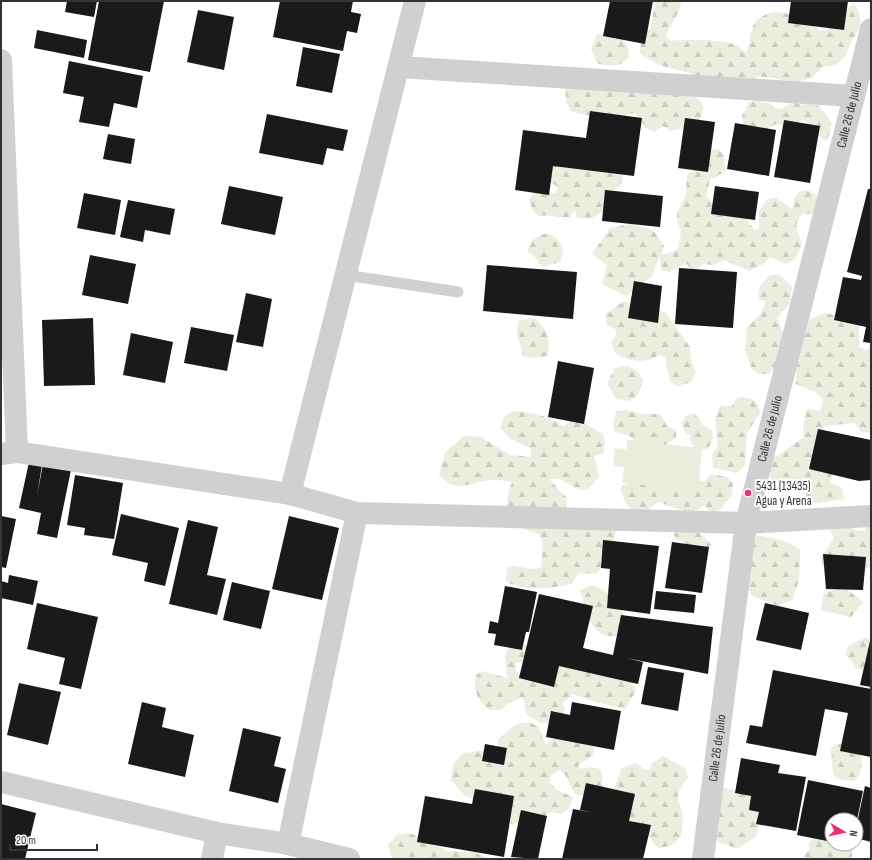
<svg xmlns="http://www.w3.org/2000/svg" width="872" height="860" font-family="'Sofia Sans Condensed',sans-serif">
	<style>
		.forest { fill: url(#forest-firs) }
		.green { fill: #eaeede }
		.building { fill: #1a1a1a }
		.lines { fill: none; stroke-linecap: round; stroke-linejoin: round }
		.lane { stroke: #d0d0d0; stroke-width: 11 }
		.street { stroke: #d0d0d0; stroke-width: 22 }
		.poi-dot { fill: #f02f71; stroke: #fff; stroke-width: 1.5 }
		.labels { text-anchor: middle; dominant-baseline: central; stroke-width: 4; stroke-linejoin: round; paint-order: stroke }
		.street-label { font-size: 13px; fill: #333; stroke: #fff }
		.poi-label { font-size: 13px; fill: #333; stroke: #fff; text-anchor: start }
	</style>
	<defs>
		<pattern id="forest-firs" width="22" height="20" patternUnits="userSpaceOnUse"><rect width="22" height="20" fill="#eaeede"/><path d="M5 1l3.5 6h-7zM16 11l3.5 6h-7z" fill="#c9cdbf"/></pattern>
	</defs>
	<rect width="100%" height="100%" fill="#fff"/>
	<g class="forest">
		<path d="M655 1H681C681 14 669 24 666 36L670 41C684 39 723 39 736 45 740 47 743 51 746 53 751 45 749 34 753 26 769 0 802 16 820 31L838 26 842 14 854 3 859 12 861 26 851 42 846 55 836 65 823 67 811 78 797 82 758 76 744 91H714L690 73 659 65 643 56 640 52 641 37 651 28Z"/>
		<path d="M597 34 621 36 628 48 629 57C620 68 610 67 597 63L591 49Z"/>
		<path d="M565 85 692 94 701 102 704 108 697 126 671 131 663 126 654 132 647 129 635 113C614 118 591 118 571 111L566 102Z"/>
		<path d="M756 101 769 103 775 108 781 109 795 101 801 105C821 100 821 110 832 123L828 139 823 140 812 130 804 120 791 126 776 124 764 131 744 128 742 116 748 103Z"/>
		<polygon points="718,149 724,155 725,172 710,180 706,196 721,211 743,213 754,230 759,229 759,212 766,200 775,197 793,209 794,199 799,192 807,190 816,195 821,203 815,214 802,214 796,225 802,245 795,259 786,264 770,257 765,263 749,271 724,260 713,265 703,264 694,273 686,263 670,272 662,270 660,266 660,256 651,277 626,296 602,284 607,265 592,254 610,228 630,224 653,230 664,246 661,255 678,250 681,231 677,222 677,213 686,195 687,175 701,164 705,150"/>
		<path d="M563 159 623 167 622 182 609 196 606 210 591 219 577 218 575 209 569 217C559 219 551 214 539 216L533 211 529 200 537 186 555 194 558 187 544 179 546 168Z"/>
		<path d="M543 234H550C562 243 566 247 560 262L545 266 539 264 535 257 527 251 532 240Z"/>
		<polygon points="770,275 780,275 792,287 790,304 777,318 787,341 782,361 769,374 760,374 752,369 745,350 747,327 761,313 766,302 758,299 760,286"/>
		<path d="M624 301 641 307 657 309 666 313 690 347 691 361 696 372 691 382 678 386 670 382 665 357 659 355C644 365 630 361 615 353L611 342 617 334 615 329 607 326 606 314Z"/>
		<polygon points="826,313 859,320 859,347 866,350 871,346 871,433 861,432 855,423 824,426 820,445 832,469 831,483 842,488 844,499 817,503 808,501 804,488 790,483 772,483 769,468 771,459 780,454 804,437 803,426 807,409 820,411 824,400 815,392 796,384 796,368 808,320"/>
		<path d="M534 318C548 329 551 340 547 356L530 358 523 355 517 333 519 321Z"/>
		<polygon points="628,366 638,372 643,380 638,394 631,401 616,399 607,383 615,368"/>
		<path d="M744 397C754 399 759 402 760 413L747 433 745 465 737 473 713 468 712 454 718 447 715 419 720 405 731 407 737 398Z"/>
		<polygon points="627,410 643,414 660,414 667,426 676,431 676,438 658,450 644,452 630,436 615,432 613,425 616,411"/>
		<path d="M514 411C531 413 549 415 563 426L575 418 603 434 605 443 603 454 594 456 599 477C595 480 591 487 587 489 574 494 564 474 550 480L567 498V521L610 526 616 531 613 550 597 574 579 573 572 584C550 588 526 593 506 581L507 568C521 562 529 573 541 567L543 544 539 534 521 528 506 510 509 490 512 482C505 481 496 479 490 480 467 482 458 495 439 475L445 452 464 436 481 437 510 455 531 457V449L509 438 500 428 505 416Z"/>
		<polygon points="695,413 703,425 712,430 713,438 708,449 697,451 690,441 691,435 686,434 681,423 687,415"/>
		<path d="M711 474 727 477 733 484 732 495 717 513 710 511 704 505C690 519 674 506 658 502L649 509H631L625 502 620 488 636 477H692L704 482Z"/>
		<path d="M871 511V564L863 573 822 567 821 558 834 538 830 530C851 520 849 532 866 531L863 522Z"/>
		<path d="M680 524C692 529 704 533 711 545L703 552 689 551 683 541 676 540 674 535Z"/>
		<path d="M757 536C774 538 785 540 800 550L799 581 792 600 778 606 752 596 742 578 747 552Z"/>
		<path d="M591 585C611 590 623 609 630 626L625 636C599 638 598 633 584 613L585 608 580 590Z"/>
		<polygon points="844,587 863,602 851,617 821,610 824,593"/>
		<polygon points="865,638 871,639 871,667 866,671 855,668 853,662 845,655 849,645"/>
		<path d="M512 643H519L532 648 531 661 516 663V672L528 676 559 661 631 679 636 691 625 709 596 702 573 694 562 704 565 708 564 717 558 724 541 723 526 714 523 697 509 703 501 710H489C476 696 473 694 476 675L482 671 507 678 505 655Z"/>
		<path d="M530 722 539 727 546 745 559 734 594 743 593 755 578 765 580 769 591 767 600 769 603 776 600 793 577 795C568 787 569 776 560 770L552 775 549 782 557 790 573 797 569 808 561 814 551 812 537 821 512 824 503 817 476 803 471 798 464 796 451 779 453 764 463 753 480 751 493 758 501 754 497 740 517 724Z"/>
		<path d="M836 744H849L857 748C863 761 864 768 855 781L842 780 833 775 831 749Z"/>
		<path d="M663 756 685 768 688 777C675 795 677 792 682 812 684 820 682 830 680 838L670 846 659 848 653 843 651 838 629 827 616 795 615 786 622 768 635 763 644 769 650 770 652 763Z"/>
		<polygon points="718,784 728,789 744,791 762,813 756,836 738,849 719,842 708,834"/>
		<polygon points="408,833 425,838 447,851 475,852 488,859 393,859 388,845 397,835"/>
		<polygon points="818,834 832,839 832,844 848,844 852,848 852,859 805,859 804,856 809,850 809,843"/>
	</g>
	<polygon class="green" points="627,440 702,448 698,490 622,483 624,467 613,466 615,448 627,449"/>
	<g class="building">
		<polygon points="67,1 97,1 94,17 65,12"/>
		<polygon points="99,1 164,1 150,72 88,60"/>
		<polygon points="280,1 353,1 351,12 361,14 357,33 347,31 343,51 273,37"/>
		<polygon points="610,1 653,1 645,44 603,36"/>
		<polygon points="791,1 848,1 844,30 788,23"/>
		<polygon points="198,10 234,17 224,70 187,62"/>
		<polygon points="37,30 87,40 84,58 34,48"/>
		<polygon points="303,47 340,54 332,93 296,86"/>
		<polygon points="69,61 143,76 137,108 114,103 109,127 79,122 84,97 63,93"/>
		<polygon points="590,111 642,118 634,176 553,166 549,195 515,190 523,130 586,138"/>
		<polygon points="267,114 348,130 343,151 327,148 323,165 259,153"/>
		<polygon points="685,118 715,122 708,172 678,168"/>
		<polygon points="784,120 820,126 810,183 774,177"/>
		<polygon points="735,123 776,130 769,176 727,169"/>
		<polygon points="108,134 135,139 131,164 103,159"/>
		<polygon points="229,186 283,197 275,235 221,224"/>
		<polygon points="715,186 759,192 755,220 711,214"/>
		<polygon points="868,189 871,189 871,343 863,342 866,327 834,320 843,277 861,280 862,276 847,272"/>
		<polygon points="605,190 663,196 660,227 602,221"/>
		<polygon points="84,193 121,200 115,235 77,228"/>
		<polygon points="128,200 175,209 170,235 145,230 143,242 120,237"/>
		<polygon points="90,255 136,264 128,304 82,295"/>
		<polygon points="487,265 577,272 573,319 483,311"/>
		<polygon points="679,268 737,272 733,328 675,324"/>
		<polygon points="634,281 662,286 658,323 628,318"/>
		<polygon points="246,293 272,299 263,347 236,342"/>
		<polygon points="93,318 95,385 44,386 42,320"/>
		<polygon points="191,327 234,335 227,371 184,363"/>
		<polygon points="131,333 173,342 165,383 123,375"/>
		<polygon points="558,361 594,368 584,424 548,417"/>
		<polygon points="818,429 871,440 871,480 859,481 809,469"/>
		<polygon points="29,462 42,465 37,496 43,464 71,470 57,538 37,534 41,513 19,508"/>
		<polygon points="75,475 123,483 114,539 84,535 85,528 67,525"/>
		<polygon points="121,514 179,528 165,586 144,581 148,563 112,555"/>
		<polygon points="1,516 16,519 6,568 1,567"/>
		<polygon points="289,516 339,528 322,600 272,589"/>
		<polygon points="188,520 218,527 207,575 226,579 217,615 169,604"/>
		<polygon points="603,540 659,546 650,614 607,608 610,569 601,568"/>
		<polygon points="672,542 709,547 702,593 665,588"/>
		<polygon points="823,554 866,557 863,590 826,589"/>
		<polygon points="9,575 38,581 33,605 1,598 1,581 8,583"/>
		<polygon points="232,582 270,591 261,629 223,620"/>
		<polygon points="505,586 537,592 529,632 526,632 522,650 494,645 496,634 488,633 490,621 498,623"/>
		<polygon points="656,591 696,595 694,613 654,609"/>
		<polygon points="539,594 593,606 583,648 613,655 621,615 713,627 708,674 626,658 643,662 638,684 559,666 554,687 519,678"/>
		<polygon points="37,603 98,617 81,689 59,684 65,658 27,649"/>
		<polygon points="765,603 809,613 801,650 756,640"/>
		<polygon points="870,641 871,641 871,687 860,685"/>
		<polygon points="648,667 684,673 678,711 641,704"/>
		<polygon points="773,670 871,689 871,757 840,751 848,713 825,709 816,756 746,743 750,725 762,727"/>
		<polygon points="19,683 61,692 48,745 7,735"/>
		<polygon points="142,702 166,708 162,727 194,735 185,777 128,764"/>
		<polygon points="572,702 621,711 614,750 546,737 551,711 570,715"/>
		<polygon points="243,728 281,737 274,766 286,769 278,803 229,791"/>
		<polygon points="485,744 507,748 504,765 482,761"/>
		<polygon points="741,758 780,765 778,773 806,777 796,831 756,824 759,812 749,810 751,796 735,793"/>
		<polygon points="808,780 863,791 857,820 832,820 832,828 829,827 827,841 797,835"/>
		<polygon points="586,783 635,794 629,821 651,825 643,859 562,859 573,809 595,813 580,810"/>
		<polygon points="865,786 871,788 871,842 856,838 856,828"/>
		<polygon points="475,789 514,796 504,857 417,842 425,796 472,804"/>
		<polygon points="1,804 36,813 25,859 1,859"/>
		<polygon points="521,810 547,816 538,859 511,857"/>
	</g>
	<g class="lines">
		<polyline class="lane" points="346,275 458,292"/>
		<g class="street">
			<polyline points="1,60 17,452"/>
			<polyline points="399,67 854,96"/>
			<polyline points="1,454 17,452 290,494 357,513 746,523 871,516"/>
			<polyline points="290,494 415,1"/>
			<polyline points="1,782 217,833 288,844 349,859"/>
			<polyline points="288,844 357,513"/>
			<polyline points="212,859 217,833"/>
			<path id="s1" d="M703 859 746 523 871 29"/>
		</g>
	</g>
	<circle class="poi-dot" cx="748" cy="493" r="4"/>
	<g class="labels">
		<g class="street-label">
			<text stroke="none"><textPath href="#s1" startOffset="760">Calle 26 de Julio</textPath></text>
			<text stroke="none"><textPath href="#s1" startOffset="436">Calle 26 de Julio</textPath></text>
			<text stroke="none"><textPath href="#s1" startOffset="112">Calle 26 de Julio</textPath></text>
		</g>
		<g class="poi-label">
			<text x="756" y="486">5431 (13435)<tspan x="756" dy="15">Agua y Arena</tspan></text>
		</g>
	</g>
	<rect width="872" height="860" fill="none" stroke="#333333" stroke-width="4"/>
	<g transform="translate(844 832) rotate(99)"><circle r="19" fill="#ffffff" stroke="#adadad"/>
	<path d="M0-3L7 15L0 10L-7 15Z" fill="#f02f71"/>
	<text y="-6" font-size="11" font-weight="bold" text-anchor="middle" fill="#333333">N</text>
	</g>
	<path d="M10 844v6h87v-6" fill="none" stroke="#333333" stroke-width="2"/>
	<text x="16" y="844" font-size="12" fill="#333333" stroke="#ffffff" stroke-width="3" paint-order="stroke">20 m</text>
</svg>
